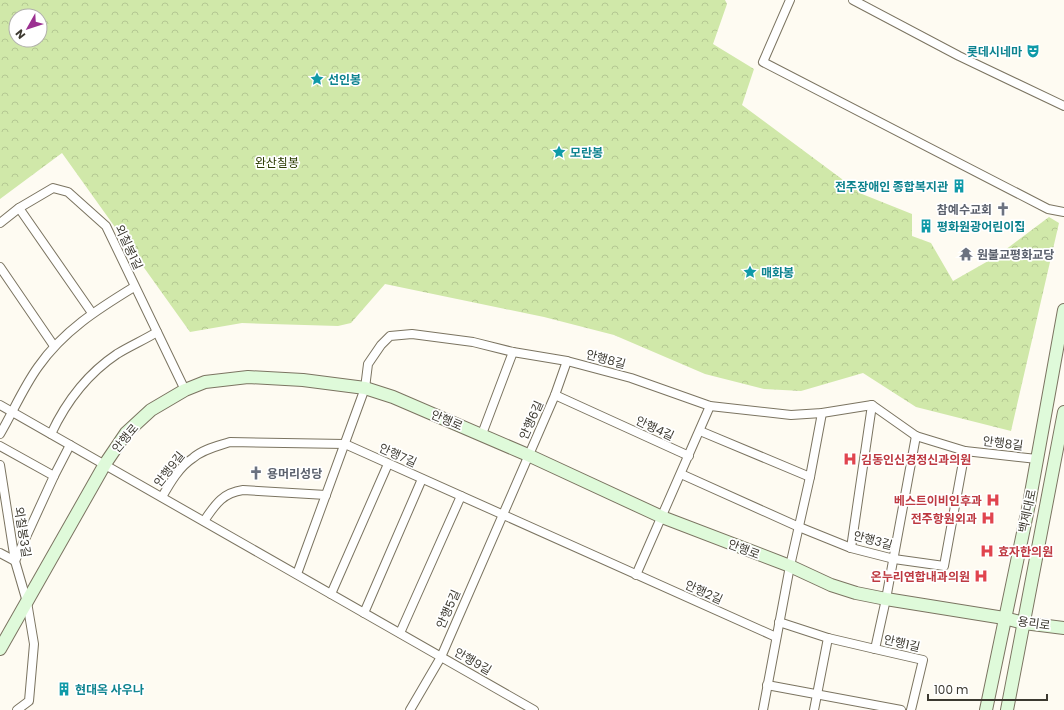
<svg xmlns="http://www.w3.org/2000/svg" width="1064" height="710" font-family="Poppins,'Noto Sans KR',sans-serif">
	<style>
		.forest { fill: url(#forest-crowns); fill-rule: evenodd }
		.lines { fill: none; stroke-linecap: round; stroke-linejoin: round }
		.street-casing { stroke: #7b7461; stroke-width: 10 }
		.secondary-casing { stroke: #7b7461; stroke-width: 14 }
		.street { stroke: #fff; stroke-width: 8 }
		.secondary { stroke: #dffada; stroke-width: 12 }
		.labels { text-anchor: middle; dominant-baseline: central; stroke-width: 3.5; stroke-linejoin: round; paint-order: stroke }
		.culture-label { font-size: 12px; font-weight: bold; fill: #0d838f; stroke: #fff; text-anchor: start }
		.park-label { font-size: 12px; fill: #2e3e05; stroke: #fff }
		.worship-label { font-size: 12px; font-weight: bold; fill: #5b616d; stroke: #fff; text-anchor: start }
		.street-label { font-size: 12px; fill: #3c3930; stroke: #fff }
		.health-label { font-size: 12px; font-weight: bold; fill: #be3a42; stroke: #fff; text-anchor: end }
	</style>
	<defs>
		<pattern id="forest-crowns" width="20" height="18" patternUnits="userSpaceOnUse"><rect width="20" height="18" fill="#d0e8a9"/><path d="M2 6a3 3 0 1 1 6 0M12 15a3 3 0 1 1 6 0" fill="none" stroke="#b4c892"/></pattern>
	</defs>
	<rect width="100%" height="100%" fill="#fefbf2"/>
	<path class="forest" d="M0 0H725L727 4 713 44 754 69 742 105 862 194 912 214V236L931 243 953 281 997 256 1049 217 1059 223 1011 431 916 407 863 373 801 391 764 389 705 374 614 335 544 317 385 284 351 323 338 326 242 323 190 332 62 153 0 199ZM16 16H40V40H16Z"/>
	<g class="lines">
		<g class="street-casing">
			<g id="street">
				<polyline points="790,0 763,62 1048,209 1064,212"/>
				<polyline points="853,0 959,56 1064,106"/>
				<polyline points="19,208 92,313"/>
				<polyline points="0,223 19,208 53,188 68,192 106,226 185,390"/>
				<polyline points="0,267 54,346"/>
				<polyline points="555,395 689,456"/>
				<polyline points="0,405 534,710"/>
				<polyline points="700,431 810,477"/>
				<path d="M0 434C13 412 23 388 38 367 63 331 98 309 134 287"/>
				<path d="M51 434C66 402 87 374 117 354 130 346 144 340 157 332"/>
				<polyline points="482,434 513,352"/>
				<polyline points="0,446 54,476 15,561 0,553"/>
				<polyline points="0,465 15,561 27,602 34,644 29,701 17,710"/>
				<polyline points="681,474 799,527 851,548 894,559 944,566 965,451"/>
				<polyline points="54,476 70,445"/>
				<path d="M162 497C170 483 179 467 193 458 203 449 218 446 230 442L345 444 776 637"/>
				<path d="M204 521C215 505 222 493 243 490L326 495"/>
				<polyline points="851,548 872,405"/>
				<polyline points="297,574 365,388 368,364 381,345 390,336 412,334 473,342 513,352 567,361 631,378 710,406 791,415 822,413 872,405 916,436 965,451 1037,459"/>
				<polyline points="636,575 710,406"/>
				<polyline points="331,594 388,464"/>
				<polyline points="364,613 422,479"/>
				<polyline points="779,622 828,638 875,649"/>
				<polyline points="400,633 461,496"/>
				<polyline points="767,685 901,710"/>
				<polyline points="410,710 441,657 555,395 567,361"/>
				<polyline points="763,710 790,566 810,477 822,413"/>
				<polyline points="814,710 828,638"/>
				<polyline points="911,710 923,660 875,649 886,599 916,436"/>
			</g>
		</g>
		<g class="secondary-casing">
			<g id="secondary">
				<polyline points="0,649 105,464 126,433 151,410 185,390 205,382 248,377 303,380 365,388 393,397 528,455 662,517 790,566 831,585 856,593 886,599 1004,618 1024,623 1064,628"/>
				<polyline points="986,710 1029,504 1064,310"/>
				<polyline points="1007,710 1064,412"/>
			</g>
		</g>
		<use href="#street" class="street"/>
		<use href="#secondary" class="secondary"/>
	</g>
	<defs>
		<g id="theatre-bare" transform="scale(1.08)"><path d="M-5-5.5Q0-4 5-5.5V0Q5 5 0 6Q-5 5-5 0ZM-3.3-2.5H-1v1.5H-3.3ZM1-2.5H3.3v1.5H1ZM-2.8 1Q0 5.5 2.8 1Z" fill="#0f9aa8" stroke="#fff" stroke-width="2.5" paint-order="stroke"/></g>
		<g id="sight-bare" transform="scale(1.08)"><path d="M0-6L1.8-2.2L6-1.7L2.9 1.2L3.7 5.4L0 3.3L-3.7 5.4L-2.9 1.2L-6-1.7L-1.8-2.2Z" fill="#0f9aa8" stroke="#fff" stroke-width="2.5" paint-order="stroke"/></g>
		<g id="building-bare" transform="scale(1.08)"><path d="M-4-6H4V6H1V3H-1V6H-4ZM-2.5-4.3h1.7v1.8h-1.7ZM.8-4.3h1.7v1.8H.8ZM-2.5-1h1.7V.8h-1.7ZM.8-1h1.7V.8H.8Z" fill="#0f9aa8" stroke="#fff" stroke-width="2.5" paint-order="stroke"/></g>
		<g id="church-bare" transform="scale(1.08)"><path d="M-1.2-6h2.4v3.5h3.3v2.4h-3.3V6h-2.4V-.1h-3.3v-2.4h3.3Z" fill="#6b7280" stroke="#fff" stroke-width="2.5" paint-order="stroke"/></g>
		<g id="temple-bare" transform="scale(1.08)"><path d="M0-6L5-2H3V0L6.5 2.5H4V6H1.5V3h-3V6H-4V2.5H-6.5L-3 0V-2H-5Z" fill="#6b7280" stroke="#fff" stroke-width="2.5" paint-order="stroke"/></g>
		<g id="hospital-bare" transform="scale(1.08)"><path d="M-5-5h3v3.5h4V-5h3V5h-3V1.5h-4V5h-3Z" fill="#e0444e" stroke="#fff" stroke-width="2.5" paint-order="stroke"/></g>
	</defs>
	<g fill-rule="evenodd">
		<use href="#theatre-bare" x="1033" y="51"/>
		<use href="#sight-bare" x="317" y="79"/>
		<use href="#sight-bare" x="559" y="152"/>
		<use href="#building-bare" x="959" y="186"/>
		<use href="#church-bare" x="1003" y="209"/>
		<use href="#building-bare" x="926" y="226"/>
		<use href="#temple-bare" x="966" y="254"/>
		<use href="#sight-bare" x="750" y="272"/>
		<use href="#hospital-bare" x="850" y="459"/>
		<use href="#church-bare" x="256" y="473"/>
		<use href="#hospital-bare" x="993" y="500"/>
		<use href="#hospital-bare" x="988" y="518"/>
		<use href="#hospital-bare" x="987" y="551"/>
		<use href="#hospital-bare" x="981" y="576"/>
		<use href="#building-bare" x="64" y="689"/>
	</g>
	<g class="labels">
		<g class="culture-label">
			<text x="1022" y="51" text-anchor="end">롯데시네마</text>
			<text x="328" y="79">선인봉</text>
			<text x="570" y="152">모란봉</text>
			<text x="948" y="186" text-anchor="end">전주장애인 종합복지관</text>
			<text x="937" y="226">평화원광어린이집</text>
			<text x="761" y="272">매화봉</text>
			<text x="75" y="689">현대옥 사우나</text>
		</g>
		<g class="park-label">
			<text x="277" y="162">완산칠봉</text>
		</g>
		<g class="worship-label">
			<text x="992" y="209" text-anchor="end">참예수교회</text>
			<text x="977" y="254">원불교평화교당</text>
			<text x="267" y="473">용머리성당</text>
		</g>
		<g class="street-label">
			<text transform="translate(129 247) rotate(65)">외칠봉1길</text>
			<text transform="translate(606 359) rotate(15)">안행8길</text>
			<text transform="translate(447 420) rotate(23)">안행로</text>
			<text transform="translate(531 420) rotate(-66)">안행6길</text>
			<text transform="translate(655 428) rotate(25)">안행4길</text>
			<text transform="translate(125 438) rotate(-50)">안행로</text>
			<text transform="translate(1003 443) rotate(7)">안행8길</text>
			<text transform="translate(398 455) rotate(24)">안행7길</text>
			<text transform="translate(169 469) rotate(-51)">안행9길</text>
			<text transform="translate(1027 511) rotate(-78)">백제대로</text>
			<text transform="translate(23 532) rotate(81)">외칠봉3길</text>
			<text transform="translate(873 540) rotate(15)">안행3길</text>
			<text transform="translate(744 549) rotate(21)">안행로</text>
			<text transform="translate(704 592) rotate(24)">안행2길</text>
			<text transform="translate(448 609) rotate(-66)">안행5길</text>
			<text transform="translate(1034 623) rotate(8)">용리로</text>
			<text transform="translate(902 643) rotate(13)">안행1길</text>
			<text transform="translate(473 661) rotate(30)">안행9길</text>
		</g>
		<g class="health-label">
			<text x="861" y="459" text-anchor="start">김동인신경정신과의원</text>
			<text x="982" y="500">베스트이비인후과</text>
			<text x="977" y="518">전주항원외과</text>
			<text x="998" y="551" text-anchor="start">효자한의원</text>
			<text x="970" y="576">온누리연합내과의원</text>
		</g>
	</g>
	<g transform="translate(28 28) rotate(231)"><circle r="19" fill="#ffffff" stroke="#b1b0ac"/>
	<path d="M0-3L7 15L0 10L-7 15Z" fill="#9b3091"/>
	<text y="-6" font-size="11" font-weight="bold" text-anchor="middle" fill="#3c3930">N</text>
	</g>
	<path d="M928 694v6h119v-6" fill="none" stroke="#3c3930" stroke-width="2"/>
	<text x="934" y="694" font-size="12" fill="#3c3930" stroke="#ffffff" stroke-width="3" paint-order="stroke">100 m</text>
</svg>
